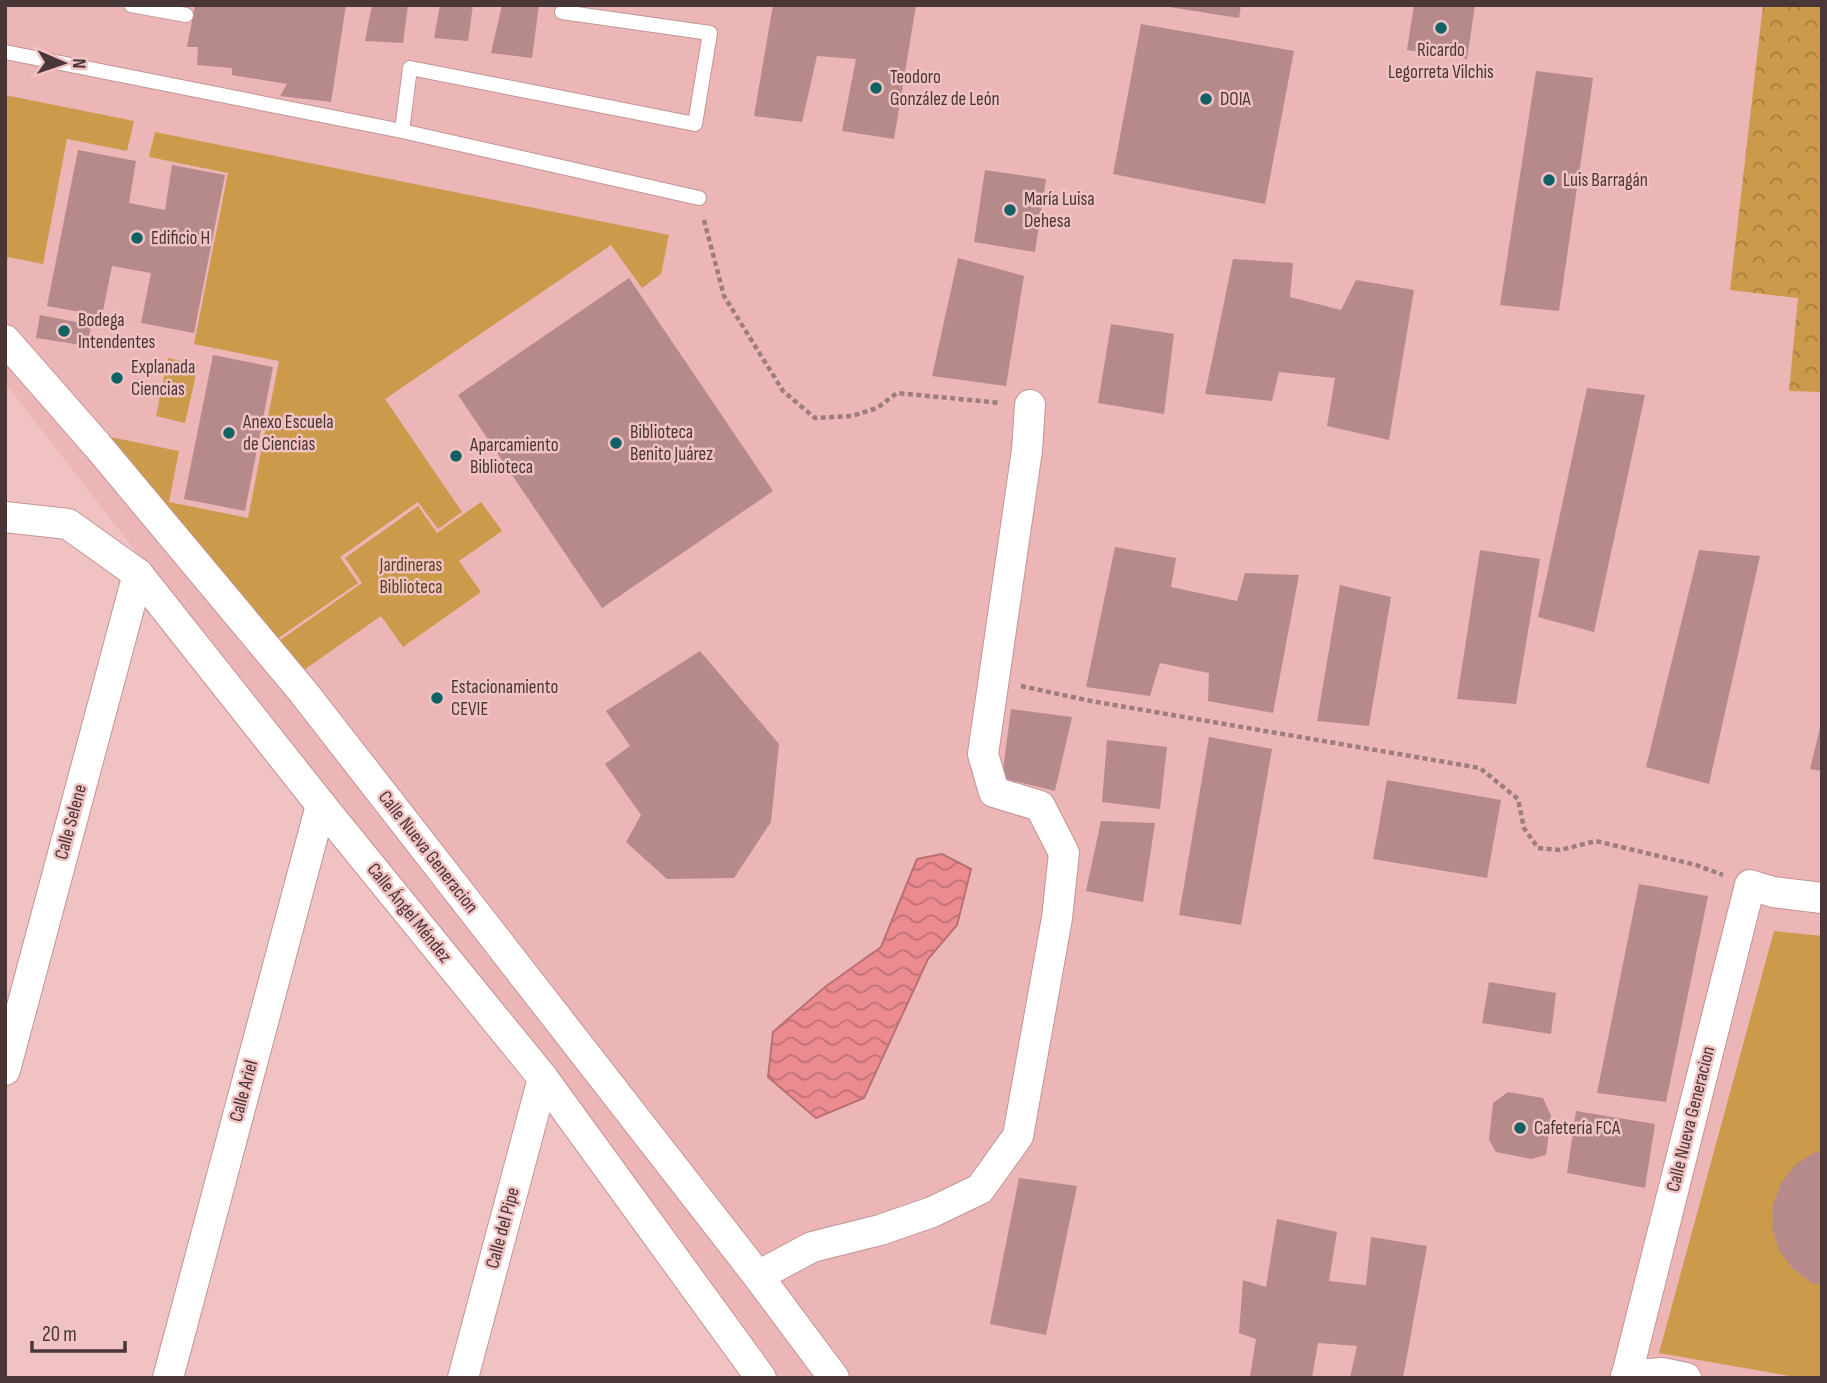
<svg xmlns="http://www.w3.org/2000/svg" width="1827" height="1383" font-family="'Sofia Sans Condensed',sans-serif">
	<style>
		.built { fill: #ecb5b6 }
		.green { fill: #cb9a4b }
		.forest { fill: url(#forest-crowns) }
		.water { fill: url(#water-waves); stroke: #ba7175; stroke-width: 2 }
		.building { fill: #b68a8b }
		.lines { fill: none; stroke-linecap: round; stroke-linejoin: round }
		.service-casing { stroke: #c29596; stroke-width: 16 }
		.minor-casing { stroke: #c29596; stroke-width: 32 }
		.path { stroke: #9e7d7d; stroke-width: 4.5; stroke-dasharray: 5 3.5; stroke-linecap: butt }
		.service { stroke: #fff; stroke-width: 14 }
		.minor { stroke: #fff; stroke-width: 30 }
		.poi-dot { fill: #116264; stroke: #f1c2c2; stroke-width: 2.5 }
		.labels { text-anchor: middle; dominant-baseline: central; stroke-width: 5; stroke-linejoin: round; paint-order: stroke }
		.poi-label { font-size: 19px; fill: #493637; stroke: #f1c2c2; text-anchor: start }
		.park-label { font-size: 19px; fill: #5b4421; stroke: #f1c2c2 }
		.street-label { font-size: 19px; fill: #493637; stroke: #f1c2c2 }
	</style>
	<defs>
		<pattern id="forest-crowns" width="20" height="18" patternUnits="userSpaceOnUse" patternTransform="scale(1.75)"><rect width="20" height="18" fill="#cb9a4b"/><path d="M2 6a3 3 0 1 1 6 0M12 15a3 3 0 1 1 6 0" fill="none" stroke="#a77e3f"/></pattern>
		<pattern id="water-waves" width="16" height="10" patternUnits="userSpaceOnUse" patternTransform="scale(1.75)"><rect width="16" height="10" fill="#eb8a8f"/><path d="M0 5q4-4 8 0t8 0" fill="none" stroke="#c07276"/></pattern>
	</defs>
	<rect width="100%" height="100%" fill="#f1c2c2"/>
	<polygon class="built" points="5,5 1822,5 1822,1378 777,1378 5,383"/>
	<g class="green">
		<polygon points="5,95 134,121 127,151 67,139 43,264 8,257 5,269"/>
		<polygon points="155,132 669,235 661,274 642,288 611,245 385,399 462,512 438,529 418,502 340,557 358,583 255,654 95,434 179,451 169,502 248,518 279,361 194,344 228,173 149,157"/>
		<polygon points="168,358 198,365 185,423 156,416"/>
		<polygon points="481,502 502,531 459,561 481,592 403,647 381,616 288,681 266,650 362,583 345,558 418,506 437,533"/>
		<polygon points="1774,931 1822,936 1822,1378 1801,1378 1659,1353"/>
	</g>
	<polygon class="forest" points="1763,5 1822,5 1822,392 1789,391 1798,298 1730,290"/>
	<polygon class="water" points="942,854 971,869 957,925 928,959 864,1098 816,1118 768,1077 773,1032 825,987 881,947 917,859"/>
	<g class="building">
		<polygon points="195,5 346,5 331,102 280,96 287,84 232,75 232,68 197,65 198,47 187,47"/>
		<polygon points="372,5 408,5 403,43 365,41"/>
		<polygon points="440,5 473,5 468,41 434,38"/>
		<polygon points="502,5 539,5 532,58 491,53"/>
		<polygon points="773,5 916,5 894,139 842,131 856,59 817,56 802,122 754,116"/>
		<polygon points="1169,5 1241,5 1239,18 1169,7"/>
		<polygon points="1414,5 1475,5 1467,59 1407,50"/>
		<polygon points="1141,24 1294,51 1265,204 1113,174"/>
		<polygon points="1536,71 1593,78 1559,311 1500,305"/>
		<polygon points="78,150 136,161 129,203 165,210 172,165 225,175 194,333 141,323 151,273 112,266 102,316 47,306"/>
		<polygon points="985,170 1046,179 1035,252 974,242"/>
		<polygon points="958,258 1024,276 1006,386 932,376"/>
		<polygon points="1233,259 1293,263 1290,297 1341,310 1356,280 1414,290 1389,440 1327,426 1335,378 1279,372 1272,401 1205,394"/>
		<polygon points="629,278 773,491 602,608 458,395"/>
		<polygon points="40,315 91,325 88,346 36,338"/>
		<polygon points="1111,324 1174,334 1164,414 1098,403"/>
		<polygon points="213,355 273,367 245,511 184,499"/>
		<polygon points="1587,388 1645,395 1594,632 1538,617"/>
		<polygon points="1115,547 1176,558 1171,587 1237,601 1245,573 1299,575 1273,713 1208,701 1209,673 1160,663 1150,696 1086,687"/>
		<polygon points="1480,550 1540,559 1516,704 1457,699"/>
		<polygon points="1699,550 1760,556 1709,784 1646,767"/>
		<polygon points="1340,585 1391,597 1369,726 1317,721"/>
		<polygon points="700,651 779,744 771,822 734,878 667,879 626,842 641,815 605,764 630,746 606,711"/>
		<polygon points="1011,709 1072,717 1055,791 1002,778"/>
		<polygon points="1821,724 1822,724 1822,771 1810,769"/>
		<polygon points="1209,737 1272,749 1241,925 1179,915"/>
		<polygon points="1107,740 1167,747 1160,809 1102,802"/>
		<polygon points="1387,780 1501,800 1487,878 1373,859"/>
		<polygon points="1101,821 1155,823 1143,902 1086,891"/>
		<polygon points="1639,884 1708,896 1666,1102 1597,1093"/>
		<polygon points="1489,982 1556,993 1551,1034 1482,1023"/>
		<polygon points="1508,1092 1543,1098 1551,1116 1546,1155 1531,1159 1496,1152 1489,1140 1493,1103"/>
		<polygon points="1576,1111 1655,1124 1645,1188 1567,1173"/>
		<polygon points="1822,1150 1822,1286 1812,1283 1793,1269 1779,1250 1772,1228 1773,1204 1782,1182 1796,1164 1816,1152"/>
		<polygon points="1019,1178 1077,1186 1046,1335 990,1324"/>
		<polygon points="1277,1219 1337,1232 1329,1281 1366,1285 1371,1237 1427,1246 1403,1378 1350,1378 1357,1346 1318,1343 1312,1378 1259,1378 1250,1376 1256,1339 1239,1333 1243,1280 1266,1287"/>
	</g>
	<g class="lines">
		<g class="service-casing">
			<g id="service">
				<polyline points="131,5 186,15"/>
				<polyline points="5,52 402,131 699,198"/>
				<polyline points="402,131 410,68 695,124 710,33 562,12"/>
			</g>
		</g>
		<g class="minor-casing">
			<g id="minor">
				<polyline points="5,340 97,445 304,693 758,1276 834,1378"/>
				<polyline points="5,517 68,524 138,574 321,805 543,1078 761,1378"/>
				<polyline points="5,1070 138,574"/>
				<polyline points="758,1276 812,1247 880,1230 932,1212 980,1189 1018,1136 1057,918 1064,853 1040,806 994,792 983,754 1027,450 1030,405"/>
				<polyline points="1626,1376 1662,1373 1686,1378"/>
				<polyline points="168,1378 321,805"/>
				<polyline points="463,1378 543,1078"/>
				<polyline points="1626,1378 1750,885 1773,892 1822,898"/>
			</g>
		</g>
		<g class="path">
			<polyline points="704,220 724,296 783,391 815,418 852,416 877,408 897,393 1001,403"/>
			<polyline points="1021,686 1091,701 1480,768 1518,799 1524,828 1538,848 1560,850 1596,841 1696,865 1723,875"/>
		</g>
		<use href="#service" class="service"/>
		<use href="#minor" class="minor"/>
	</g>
	<g class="poi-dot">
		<circle cx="1441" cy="28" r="7"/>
		<circle cx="876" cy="88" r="7"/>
		<circle cx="1206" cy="99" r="7"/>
		<circle cx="1549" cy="180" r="7"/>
		<circle cx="1010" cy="210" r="7"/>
		<circle cx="137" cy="238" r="7"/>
		<circle cx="64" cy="331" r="7"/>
		<circle cx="117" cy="378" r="7"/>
		<circle cx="229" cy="433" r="7"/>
		<circle cx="616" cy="443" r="7"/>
		<circle cx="456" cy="456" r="7"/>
		<circle cx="437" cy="698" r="7"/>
		<circle cx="1520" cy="1128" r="7"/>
	</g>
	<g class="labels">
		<g class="poi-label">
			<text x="1441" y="50" text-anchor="middle">Ricardo<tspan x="1441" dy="22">Legorreta Vilchis</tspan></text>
			<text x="890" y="77">Teodoro<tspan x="890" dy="22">González de León</tspan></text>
			<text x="1220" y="99">DOIA</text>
			<text x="1563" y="180">Luis Barragán</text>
			<text x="1024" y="199">María Luisa<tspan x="1024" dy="22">Dehesa</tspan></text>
			<text x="151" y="238">Edificio H</text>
			<text x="78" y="320">Bodega<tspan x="78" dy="22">Intendentes</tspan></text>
			<text x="131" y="367">Explanada<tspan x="131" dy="22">Ciencias</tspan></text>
			<text x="243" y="422">Anexo Escuela<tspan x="243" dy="22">de Ciencias</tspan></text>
			<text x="630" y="432">Biblioteca<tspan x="630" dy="22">Benito Juárez</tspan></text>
			<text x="470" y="445">Aparcamiento<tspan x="470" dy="22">Biblioteca</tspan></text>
			<text x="451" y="687">Estacionamiento<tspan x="451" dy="22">CEVIE</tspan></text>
			<text x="1534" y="1128">Cafetería FCA</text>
		</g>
		<g class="park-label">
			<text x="411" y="565">Jardineras<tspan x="411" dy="22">Biblioteca</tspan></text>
		</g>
		<g class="street-label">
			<text transform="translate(71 822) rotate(-75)">Calle Selene</text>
			<text transform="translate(428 852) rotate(52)">Calle Nueva Generacion</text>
			<text transform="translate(409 913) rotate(51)">Calle Ángel Méndez</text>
			<text transform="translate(244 1091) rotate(-75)">Calle Ariel</text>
			<text transform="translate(1691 1119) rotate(-76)">Calle Nueva Generacion</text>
			<text transform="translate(503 1228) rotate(-75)">Calle del Pipe</text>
		</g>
	</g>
	<rect width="1827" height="1383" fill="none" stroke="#493637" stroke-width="14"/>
	<g transform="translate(63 63) rotate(92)" stroke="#f1c2c2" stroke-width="5" paint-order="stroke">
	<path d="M0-5L12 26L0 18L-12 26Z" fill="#493637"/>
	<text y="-10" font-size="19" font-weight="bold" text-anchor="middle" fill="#493637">N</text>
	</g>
	<path d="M32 1341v10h93v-10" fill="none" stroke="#493637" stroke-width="3.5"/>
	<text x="42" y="1341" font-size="21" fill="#493637" stroke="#f1c2c2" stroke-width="5" paint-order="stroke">20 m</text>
</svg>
